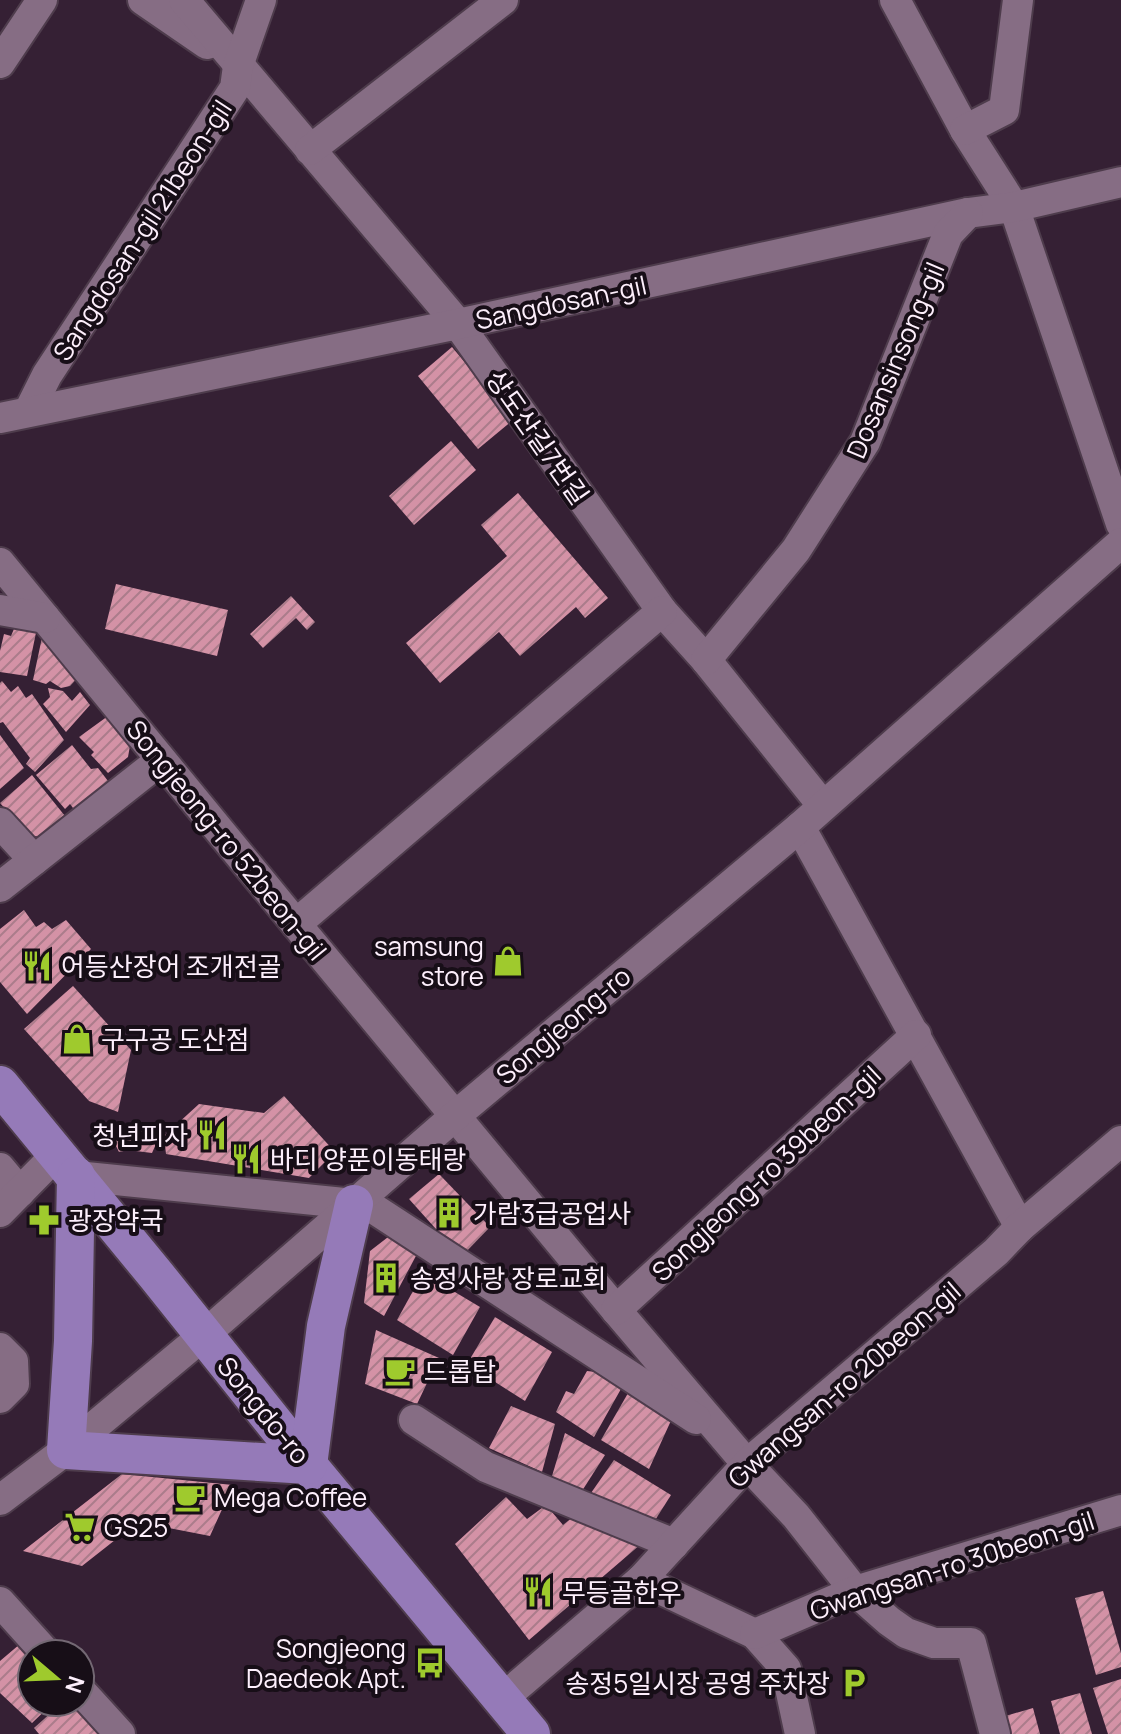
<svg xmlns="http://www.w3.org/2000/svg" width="1121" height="1734" font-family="Manrope,'Noto Sans KR',sans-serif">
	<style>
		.building { fill: url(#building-hatch) }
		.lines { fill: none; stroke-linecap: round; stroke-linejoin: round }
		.minor-casing { stroke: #4e3c4c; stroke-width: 34 }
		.major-casing { stroke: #4e3c4c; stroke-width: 42 }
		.minor { stroke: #866d84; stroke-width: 30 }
		.major { stroke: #957ab8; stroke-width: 38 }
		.labels { text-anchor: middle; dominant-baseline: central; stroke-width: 8; stroke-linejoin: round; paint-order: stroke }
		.street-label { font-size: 26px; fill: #fdeffc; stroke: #170e17 }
		.poi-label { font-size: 26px; fill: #fdeffc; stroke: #170e17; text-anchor: start }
	</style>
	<defs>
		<pattern id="building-hatch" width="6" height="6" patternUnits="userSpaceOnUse" patternTransform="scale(2)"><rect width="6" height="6" fill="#d492a6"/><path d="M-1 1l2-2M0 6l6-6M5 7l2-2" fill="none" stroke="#ab7c8b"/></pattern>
	</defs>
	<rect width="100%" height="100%" fill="#352034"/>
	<g class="building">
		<polygon points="452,347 513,420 478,449 418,376"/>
		<polygon points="451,441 476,470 414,525 389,496"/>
		<polygon points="518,493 608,598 585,618 576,607 520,656 499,632 440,683 406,643 507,556 481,525"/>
		<polygon points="116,584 228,610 217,656 105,629"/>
		<polygon points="291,596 315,622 307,630 296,618 263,648 250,634"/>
		<polygon points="16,624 37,628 27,676 0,672 0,651 4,634 11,636"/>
		<polygon points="44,628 83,672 70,686 61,688 50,681 46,684 33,680"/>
		<polygon points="2,681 11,692 18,686 26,698 32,694 64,740 35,772 26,764 30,758 3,722 0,723 0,683"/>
		<polygon points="48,688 63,691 72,701 80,692 90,705 66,732 43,704 50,697"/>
		<polygon points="108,716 131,740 128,757 108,773 91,755 94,752 79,737"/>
		<polygon points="0,735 24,768 0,789"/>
		<polygon points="72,745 91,769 98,768 108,781 76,812 70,804 65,809 36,775"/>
		<polygon points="32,775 65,816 41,839 36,836 32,838 0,803"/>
		<polygon points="24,910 36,927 44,922 52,929 66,920 91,949 27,1014 0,982 0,929"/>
		<polygon points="73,986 131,1050 118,1112 89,1101 24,1029"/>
		<polygon points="284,1096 335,1152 309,1178 166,1154 164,1136 199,1104 264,1113"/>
		<polygon points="130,1125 157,1128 160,1135 152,1153 128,1150 119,1152 112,1138 122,1134 120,1128"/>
		<polygon points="439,1174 490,1227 461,1257 409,1199"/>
		<polygon points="392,1234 418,1252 384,1316 364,1303 370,1251"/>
		<polygon points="423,1273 480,1307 453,1355 397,1320"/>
		<polygon points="495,1317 552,1352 525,1401 467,1364"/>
		<polygon points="376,1330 439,1358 417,1404 365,1384"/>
		<polygon points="600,1366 626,1380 594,1437 556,1412 566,1391 574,1394 587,1371 596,1372"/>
		<polygon points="631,1388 674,1414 649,1469 601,1440"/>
		<polygon points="511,1406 555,1424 542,1472 489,1448"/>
		<polygon points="565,1433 605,1455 580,1494 552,1476"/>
		<polygon points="614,1460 671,1495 652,1525 591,1493"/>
		<polygon points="122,1474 233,1485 210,1536 138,1522 82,1566 23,1551"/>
		<polygon points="506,1497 527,1519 546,1505 563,1525 579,1512 641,1544 529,1640 455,1544"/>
		<polygon points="1103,1591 1121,1653 1121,1667 1096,1675 1075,1598"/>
		<polygon points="20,1644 32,1656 32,1702 54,1702 32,1723 0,1693 0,1661"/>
		<polygon points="1121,1679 1121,1734 1108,1734 1093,1688"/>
		<polygon points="1080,1693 1092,1734 1060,1734 1051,1701"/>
		<polygon points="63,1702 71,1702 101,1734 39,1734 34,1728"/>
		<polygon points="1033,1708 1040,1734 1007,1734 1002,1717"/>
	</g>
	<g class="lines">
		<g class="minor-casing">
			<g id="minor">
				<polyline points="143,0 207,44"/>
				<polyline points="184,0 458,324 662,611 706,660 823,806"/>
				<polyline points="895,0 965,130 1014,207 1121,524"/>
				<polyline points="0,63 42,0"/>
				<polyline points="965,130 1004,110 1018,0"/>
				<polyline points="310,150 503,0"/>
				<polyline points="29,411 47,375 235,88 238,66 261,0"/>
				<polyline points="0,418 458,324 968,213 1014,207 1121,182"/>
				<polyline points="0,563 296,924 616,1310 747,1464 796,1516 855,1591 889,1621 906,1633 934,1643 971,1643 995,1734"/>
				<polyline points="0,610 45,618"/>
				<polyline points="706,660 796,550 865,442 948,234 968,213"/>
				<polyline points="0,823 34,860"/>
				<polyline points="800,827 1020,1227"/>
				<polyline points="0,887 161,760"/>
				<polyline points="296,924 662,611"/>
				<polyline points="0,1168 20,1192"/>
				<polyline points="76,1176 354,1204"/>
				<polyline points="359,1199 696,1419"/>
				<polyline points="0,1212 57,1154"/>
				<polyline points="616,1310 916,1035"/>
				<polyline points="0,1348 13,1361 14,1384 0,1398"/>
				<polyline points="414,1420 486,1467 674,1544"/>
				<polyline points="0,1500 66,1450 204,1335 455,1116 800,827 1121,543"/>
				<polyline points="641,1580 755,1634 786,1669 800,1734"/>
				<polyline points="0,1602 47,1654"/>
				<polyline points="755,1634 855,1591 1121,1510"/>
				<polyline points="80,1690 120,1734"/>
				<polyline points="502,1699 641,1580 747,1464 996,1252 1020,1227 1121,1141"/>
			</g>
		</g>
		<g class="major-casing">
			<g id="major">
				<polyline points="0,1085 156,1275 308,1465 531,1734"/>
				<polyline points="76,1176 73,1341 66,1450 308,1465 326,1326 354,1204"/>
			</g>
		</g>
		<use href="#minor" class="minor"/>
		<use href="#major" class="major"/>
	</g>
	<defs>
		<g id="shop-bare" transform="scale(2.4)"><path d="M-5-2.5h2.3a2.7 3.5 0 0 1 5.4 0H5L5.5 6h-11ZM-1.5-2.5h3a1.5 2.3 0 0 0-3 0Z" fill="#9fca2d" stroke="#170e17" stroke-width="2.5" paint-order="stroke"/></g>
		<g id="restaurant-bare" transform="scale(2.4)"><path d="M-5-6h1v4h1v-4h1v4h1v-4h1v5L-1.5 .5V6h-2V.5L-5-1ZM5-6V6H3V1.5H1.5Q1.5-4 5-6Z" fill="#9fca2d" stroke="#170e17" stroke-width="2.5" paint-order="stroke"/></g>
		<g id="building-bare" transform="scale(2.4)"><path d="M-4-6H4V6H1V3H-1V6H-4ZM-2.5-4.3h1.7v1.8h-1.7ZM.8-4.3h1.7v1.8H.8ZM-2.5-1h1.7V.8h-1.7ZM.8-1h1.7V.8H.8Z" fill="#9fca2d" stroke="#170e17" stroke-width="2.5" paint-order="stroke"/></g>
		<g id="pharmacy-bare" transform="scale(2.4)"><path d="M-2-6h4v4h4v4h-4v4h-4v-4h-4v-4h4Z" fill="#9fca2d" stroke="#170e17" stroke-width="2.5" paint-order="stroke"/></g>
		<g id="cafe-bare" transform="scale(2.4)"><path d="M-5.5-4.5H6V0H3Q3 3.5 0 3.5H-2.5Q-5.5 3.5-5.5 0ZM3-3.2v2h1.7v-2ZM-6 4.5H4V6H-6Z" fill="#9fca2d" stroke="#170e17" stroke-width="2.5" paint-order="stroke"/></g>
		<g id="supermarket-bare" transform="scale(2.4)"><path d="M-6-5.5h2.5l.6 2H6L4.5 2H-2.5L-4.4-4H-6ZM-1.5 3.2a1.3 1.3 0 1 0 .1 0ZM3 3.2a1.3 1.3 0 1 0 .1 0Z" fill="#9fca2d" stroke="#170e17" stroke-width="2.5" paint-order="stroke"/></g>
		<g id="bus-bare" transform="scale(2.4)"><path d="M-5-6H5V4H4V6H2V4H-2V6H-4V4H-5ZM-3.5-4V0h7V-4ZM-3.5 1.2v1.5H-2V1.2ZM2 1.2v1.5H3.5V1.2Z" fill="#9fca2d" stroke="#170e17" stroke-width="2.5" paint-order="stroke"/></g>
		<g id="parking-bare" transform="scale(2.4)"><path d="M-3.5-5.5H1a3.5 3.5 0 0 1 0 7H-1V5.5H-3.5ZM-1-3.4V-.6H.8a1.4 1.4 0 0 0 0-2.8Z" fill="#9fca2d" stroke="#170e17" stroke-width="2.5" paint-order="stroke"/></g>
	</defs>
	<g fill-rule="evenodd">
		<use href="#shop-bare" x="508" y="961"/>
		<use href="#restaurant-bare" x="37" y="966"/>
		<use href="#shop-bare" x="77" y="1039"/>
		<use href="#restaurant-bare" x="212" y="1135"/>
		<use href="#restaurant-bare" x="246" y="1159"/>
		<use href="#building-bare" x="449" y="1213"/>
		<use href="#pharmacy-bare" x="44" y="1220"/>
		<use href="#building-bare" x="386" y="1278"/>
		<use href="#cafe-bare" x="400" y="1371"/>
		<use href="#cafe-bare" x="190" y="1497"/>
		<use href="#supermarket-bare" x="80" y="1527"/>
		<use href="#restaurant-bare" x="538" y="1592"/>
		<use href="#bus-bare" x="430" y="1663"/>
		<use href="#parking-bare" x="854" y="1683"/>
	</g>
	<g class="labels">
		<g class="street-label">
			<text transform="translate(142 230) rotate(-57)">Sangdosan-gil 21beon-gil</text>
			<text transform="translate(561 302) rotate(-12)">Sangdosan-gil</text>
			<text transform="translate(895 360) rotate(-67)">Dosansinsong-gil</text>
			<text transform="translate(538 437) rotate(55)">상도산길7번길</text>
			<text transform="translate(227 840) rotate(51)">Songjeong-ro 52beon-gil</text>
			<text transform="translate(563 1025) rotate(-40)">Songjeong-ro</text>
			<text transform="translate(766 1173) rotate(-43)">Songjeong-ro 39beon-gil</text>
			<text transform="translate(844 1384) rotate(-41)">Gwangsan-ro 20beon-gil</text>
			<text transform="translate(264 1410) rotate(51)">Songdo-ro</text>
			<text transform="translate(952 1565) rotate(-18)">Gwangsan-ro 30beon-gil</text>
		</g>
		<g class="poi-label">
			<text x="484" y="946" text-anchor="end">samsung<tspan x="484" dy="30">store</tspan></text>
			<text x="61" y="966">어등산장어 조개전골</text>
			<text x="101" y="1039">구구공 도산점</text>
			<text x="188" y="1135" text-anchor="end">청년피자</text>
			<text x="270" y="1159">바디 양푼이동태랑</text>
			<text x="473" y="1213">가람3급공업사</text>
			<text x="68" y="1220">광장약국</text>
			<text x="410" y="1278">송정사랑 장로교회</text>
			<text x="424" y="1371">드롭탑</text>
			<text x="214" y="1497">Mega Coffee</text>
			<text x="104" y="1527">GS25</text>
			<text x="562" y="1592">무등골한우</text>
			<text x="406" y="1648" text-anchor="end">Songjeong<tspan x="406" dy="30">Daedeok Apt.</tspan></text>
			<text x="830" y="1683" text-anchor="end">송정5일시장 공영 주차장</text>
		</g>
	</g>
	<g transform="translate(56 1678) rotate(109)"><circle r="38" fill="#170e17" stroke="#736873" stroke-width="2"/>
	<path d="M0-6L14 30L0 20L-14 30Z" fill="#9fca2d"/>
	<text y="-12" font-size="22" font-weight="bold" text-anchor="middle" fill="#fdeffc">N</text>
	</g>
</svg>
